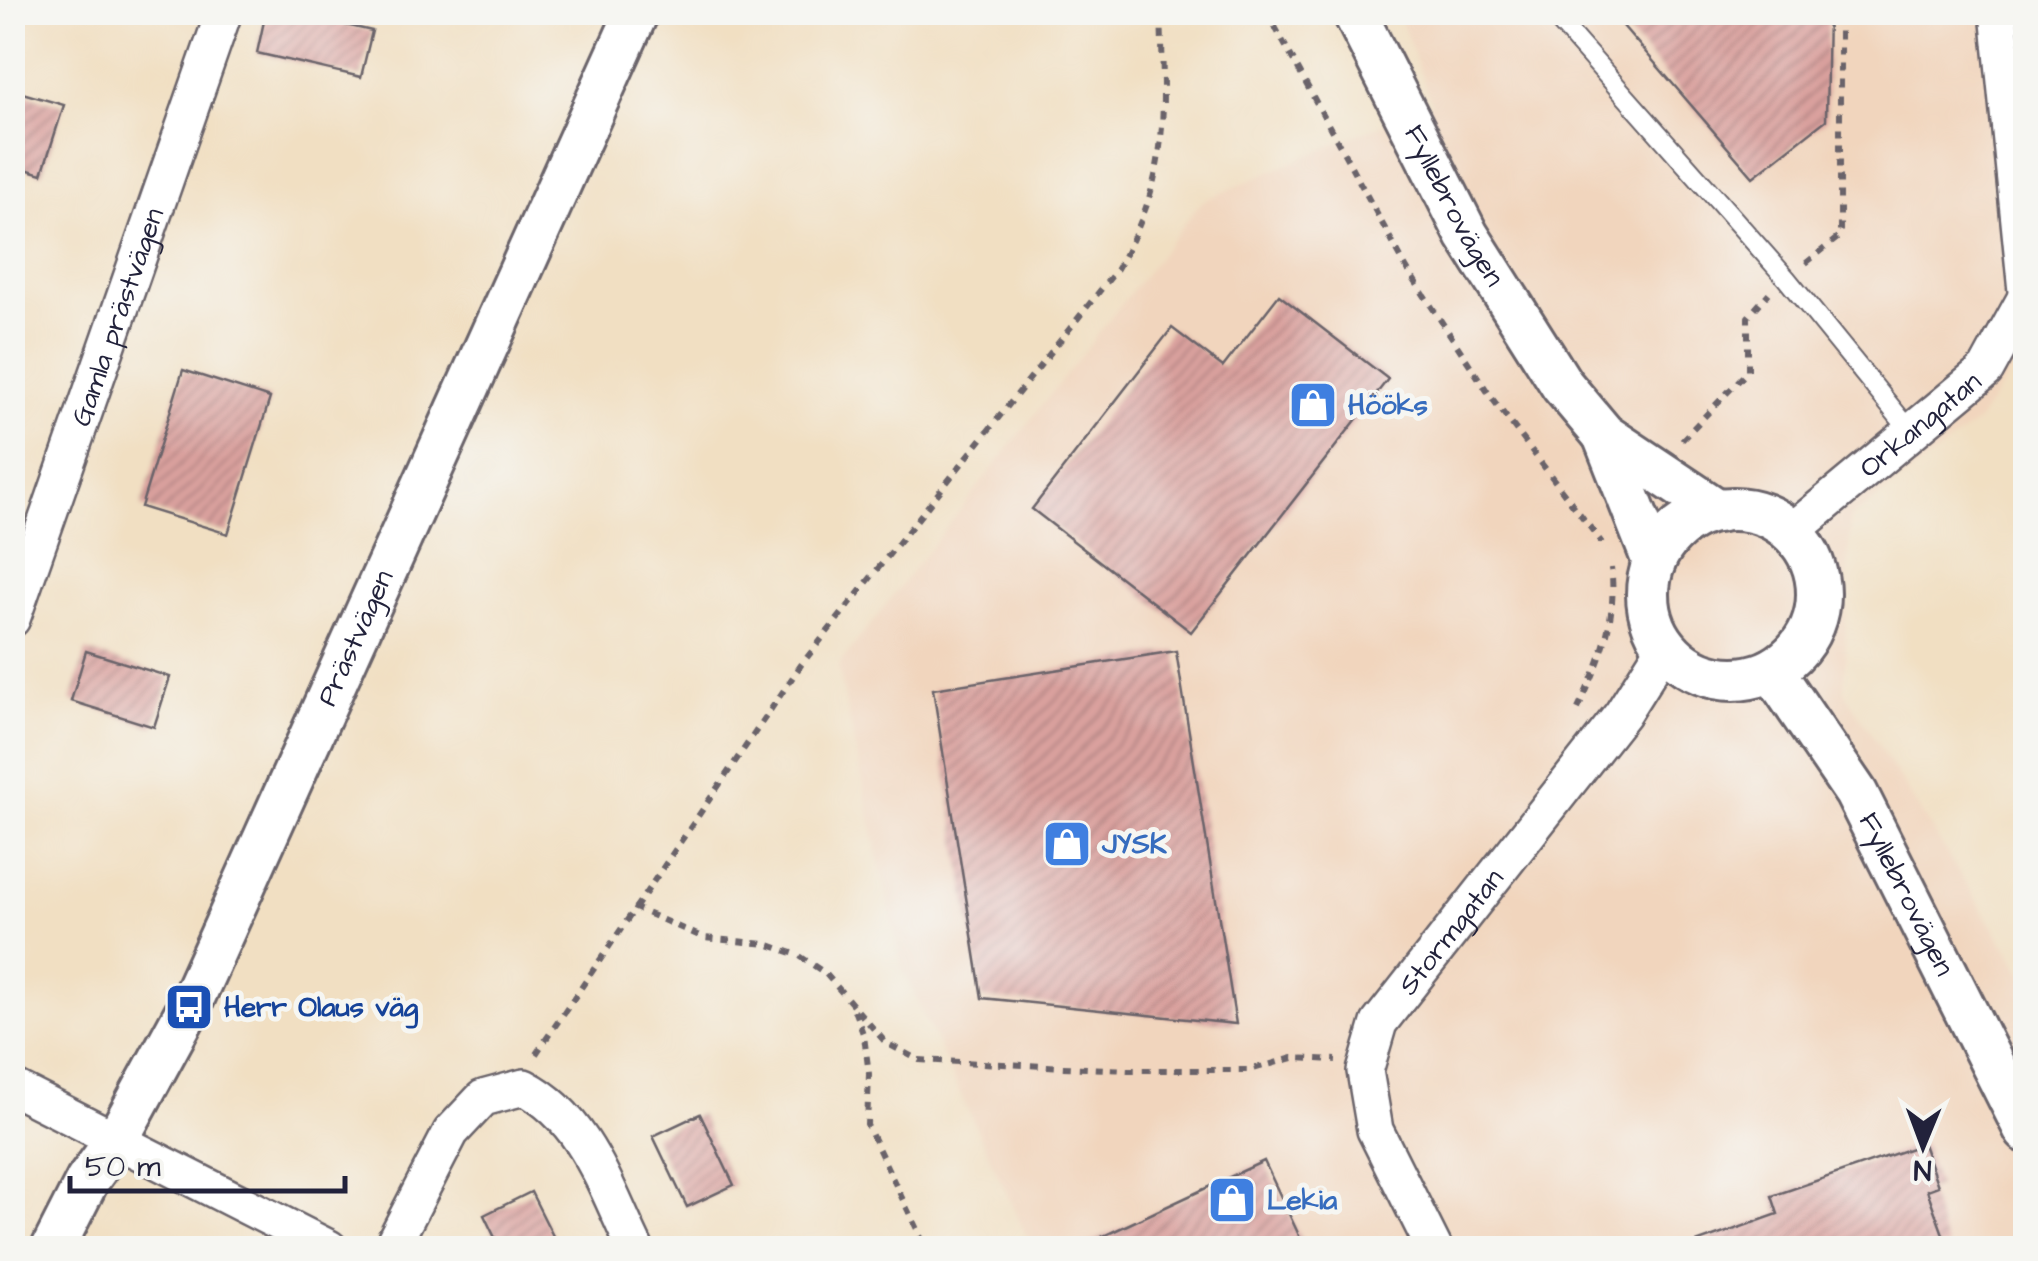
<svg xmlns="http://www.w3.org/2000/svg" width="2038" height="1261" font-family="'Architects Daughter',sans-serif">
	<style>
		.built { fill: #f1d5bd }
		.building { fill: url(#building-hatch) }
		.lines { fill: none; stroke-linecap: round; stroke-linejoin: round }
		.service-casing { stroke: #6a646a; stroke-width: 22 }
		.minor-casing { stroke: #6a646a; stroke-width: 40 }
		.tertiary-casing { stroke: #6a646a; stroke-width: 48 }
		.path { stroke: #6a646a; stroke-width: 6; stroke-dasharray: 8 8; stroke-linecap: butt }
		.service { stroke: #fff; stroke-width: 18 }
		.minor { stroke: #fff; stroke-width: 35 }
		.tertiary { stroke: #fff; stroke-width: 42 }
		.labels { text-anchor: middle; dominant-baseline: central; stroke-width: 10; stroke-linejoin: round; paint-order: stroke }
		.street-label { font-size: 28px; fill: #22223b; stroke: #f6f6f2 }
		.shop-label { font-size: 28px; font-weight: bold; fill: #366cbe; stroke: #f6f6f2; text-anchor: start }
		.transit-label { font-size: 28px; font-weight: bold; fill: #164399; stroke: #f6f6f2; text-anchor: start }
	</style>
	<defs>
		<pattern id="building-hatch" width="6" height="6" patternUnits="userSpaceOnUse" patternTransform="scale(2.5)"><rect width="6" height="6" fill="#daa19e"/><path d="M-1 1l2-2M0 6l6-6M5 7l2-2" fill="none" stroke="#b08382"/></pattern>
	</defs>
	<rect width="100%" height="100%" fill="#f6f6f2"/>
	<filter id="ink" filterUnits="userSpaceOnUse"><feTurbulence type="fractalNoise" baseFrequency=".01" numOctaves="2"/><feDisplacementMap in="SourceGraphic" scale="20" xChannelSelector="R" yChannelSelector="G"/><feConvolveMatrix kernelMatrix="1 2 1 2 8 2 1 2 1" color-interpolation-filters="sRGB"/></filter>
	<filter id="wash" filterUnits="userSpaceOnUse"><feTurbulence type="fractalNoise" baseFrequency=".0048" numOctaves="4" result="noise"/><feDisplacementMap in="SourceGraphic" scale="40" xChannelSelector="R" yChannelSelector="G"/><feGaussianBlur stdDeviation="2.25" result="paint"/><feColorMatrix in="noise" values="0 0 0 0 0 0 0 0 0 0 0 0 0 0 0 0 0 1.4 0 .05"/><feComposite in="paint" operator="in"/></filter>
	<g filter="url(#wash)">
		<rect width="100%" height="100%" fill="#f1dfc2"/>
		<polygon class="built" points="1398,13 2025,13 2025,352 1977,422 1850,519 1844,691 2025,977 2025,1248 1032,1248 902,968 838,666 1202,201 1432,103"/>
		<g id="blocks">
			<g class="building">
				<polygon points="266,12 289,12 372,31 361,77 257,53"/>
				<polygon points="1611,12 1828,12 1826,120 1753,177"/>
				<polygon points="12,90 64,105 42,174 12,165"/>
				<polygon points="1279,295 1388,379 1191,632 1032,509 1172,328 1223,367"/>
				<polygon points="183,370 270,398 228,534 141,507"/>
				<polygon points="86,651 170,677 154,727 71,701"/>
				<polygon points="1176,651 1236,1024 982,998 933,689"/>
				<polygon points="700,1114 734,1185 687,1207 653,1136"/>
				<polygon points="1923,1144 1938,1186 1927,1190 1948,1248 1694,1248 1693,1244 1778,1214 1772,1196"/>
				<polygon points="1264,1161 1305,1248 1078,1248"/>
				<polygon points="531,1192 559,1248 500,1248 484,1215"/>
			</g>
		</g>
	</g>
	<g filter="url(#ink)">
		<use href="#blocks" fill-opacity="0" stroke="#6a646a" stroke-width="2.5"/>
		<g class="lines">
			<g class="service-casing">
				<polyline id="service" points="1551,12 1786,278 1912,433"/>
			</g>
			<g class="minor-casing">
				<g id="minor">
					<polyline points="1998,12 2026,291"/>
					<path id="s1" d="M1791 532 1986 370 2026 297"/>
					<path id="s2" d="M12 619 224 12"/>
					<polyline points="12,1087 329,1248"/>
					<path d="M391 1248 451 1132 483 1098 524 1087C586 1119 606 1189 635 1248"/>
					<path id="s3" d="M1434 1248 1375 1130 1365 1071 1379 1023 1622 714 1665 646"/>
				</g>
			</g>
			<g class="tertiary-casing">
				<g id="tertiary">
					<path id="s4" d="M1354 12 1467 235 1562 385 1604 435 1718 511"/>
					<polyline points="1604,435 1654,562"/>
					<circle cx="1733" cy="594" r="85"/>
					<path id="s5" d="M1772 670 1856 793 2026 1131"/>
					<path id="s6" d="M53 1248 87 1181 116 1141 189 1007 637 12"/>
				</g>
			</g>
			<g class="path">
				<polyline points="1267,12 1407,269 1491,397 1602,543"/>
				<polyline points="1806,263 1840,236 1840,12"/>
				<polyline points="1682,440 1748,371 1748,317 1769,293"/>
				<path d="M1578 709C1599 664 1618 620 1611 568"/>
				<polyline points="633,907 704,938 766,944 798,955 825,973 886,1043 919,1060 1128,1070 1249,1070 1293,1058 1336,1060"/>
				<polyline points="854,1010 864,1036 869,1074 867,1125 926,1248"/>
				<path d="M536 1054 801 665 1115 272C1171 178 1164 117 1161 12"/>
			</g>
			<use href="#service" class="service"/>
			<use href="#minor" class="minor"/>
			<use href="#tertiary" class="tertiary"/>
		</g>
	</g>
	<defs>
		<g id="shop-square" transform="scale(2.5)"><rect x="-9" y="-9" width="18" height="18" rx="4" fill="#3f7fe0" stroke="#f6f6f2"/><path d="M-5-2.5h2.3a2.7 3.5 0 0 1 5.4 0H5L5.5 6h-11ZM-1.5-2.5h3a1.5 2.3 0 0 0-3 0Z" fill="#fff"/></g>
		<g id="bus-square" transform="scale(2.5)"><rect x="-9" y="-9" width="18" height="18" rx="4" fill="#1a4fb4" stroke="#f6f6f2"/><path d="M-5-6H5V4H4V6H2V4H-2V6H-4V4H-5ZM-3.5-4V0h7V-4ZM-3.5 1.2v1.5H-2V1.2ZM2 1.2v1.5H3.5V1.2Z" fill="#fff"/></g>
	</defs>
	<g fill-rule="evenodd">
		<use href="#shop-square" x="1313" y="405"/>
		<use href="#shop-square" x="1067" y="844"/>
		<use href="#bus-square" x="189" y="1007"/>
		<use href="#shop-square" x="1232" y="1200"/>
	</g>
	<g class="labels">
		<g class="street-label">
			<text stroke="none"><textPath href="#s4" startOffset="218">Fyllebrovägen</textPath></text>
			<text stroke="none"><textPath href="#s2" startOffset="320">Gamla prästvägen</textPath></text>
			<text stroke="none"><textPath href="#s1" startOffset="168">Orkangatan</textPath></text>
			<text stroke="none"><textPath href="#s6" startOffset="682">Prästvägen</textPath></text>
			<text stroke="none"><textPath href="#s5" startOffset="262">Fyllebrovägen</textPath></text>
			<text stroke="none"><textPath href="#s3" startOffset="358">Stormgatan</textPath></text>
		</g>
		<g class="shop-label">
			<text x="1348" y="405">Hööks</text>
			<text x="1102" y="844">JYSK</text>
			<text x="1267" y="1200">Lekia</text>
		</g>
		<g class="transit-label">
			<text x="224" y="1007">Herr Olaus väg</text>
		</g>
	</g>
	<rect width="2038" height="1261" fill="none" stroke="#f6f6f2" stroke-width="50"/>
	<g transform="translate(1923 1146) rotate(181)" stroke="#f6f6f2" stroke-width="8" paint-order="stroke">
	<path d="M0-8L18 38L0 25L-18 38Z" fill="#22223b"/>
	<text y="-15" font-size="28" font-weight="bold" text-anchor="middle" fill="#22223b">N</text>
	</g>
	<path d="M70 1176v15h275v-15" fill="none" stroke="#22223b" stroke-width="5"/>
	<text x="85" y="1176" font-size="30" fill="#22223b" stroke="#f6f6f2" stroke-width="8" paint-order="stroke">50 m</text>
</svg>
